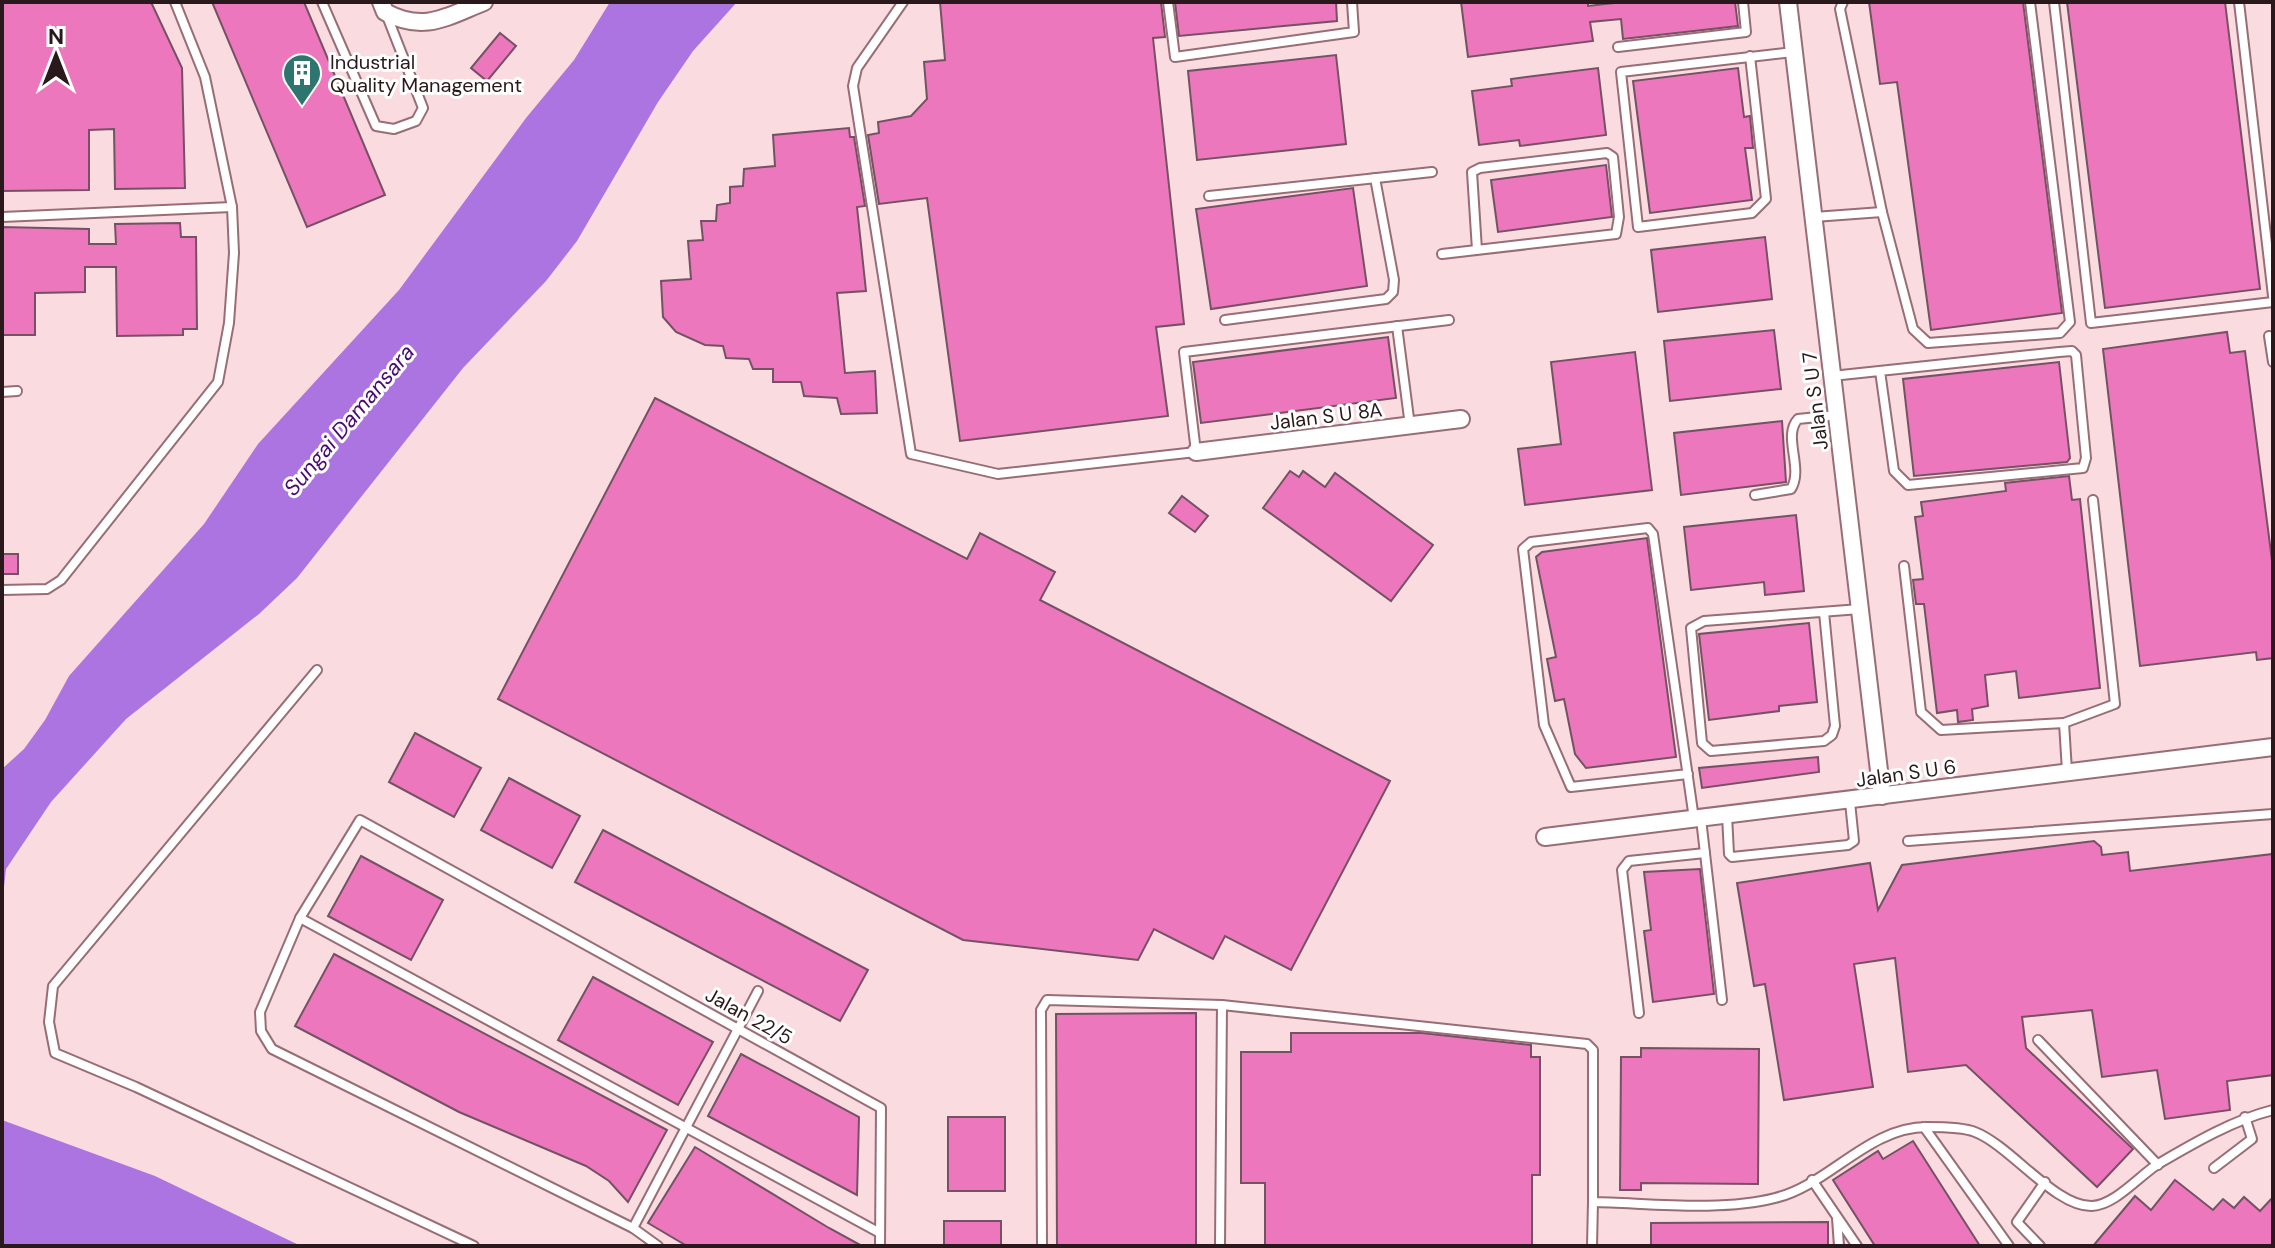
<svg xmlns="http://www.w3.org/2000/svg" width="2275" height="1248" font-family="'DM Sans',sans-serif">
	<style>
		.water { fill: #ac74e1 }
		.building { fill: #ed77bc; stroke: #755164; stroke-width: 2 }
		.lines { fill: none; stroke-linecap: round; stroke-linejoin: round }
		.service-casing { stroke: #986d76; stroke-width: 12 }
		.minor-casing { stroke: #986d76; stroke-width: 20 }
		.service { stroke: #fff; stroke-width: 8 }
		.minor { stroke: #fff; stroke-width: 16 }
		.labels { text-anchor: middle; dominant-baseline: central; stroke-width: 6; stroke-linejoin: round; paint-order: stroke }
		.poi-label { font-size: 20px; fill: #2a191c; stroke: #fff; text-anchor: start }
		.street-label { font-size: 20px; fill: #2a191c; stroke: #fff }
		.water-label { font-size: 22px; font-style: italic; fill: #490b71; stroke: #fff }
	</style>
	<rect width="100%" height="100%" fill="#f9dbe0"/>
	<g class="water">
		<polygon points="610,2 737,2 693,51 658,102 577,241 546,281 463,368 297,578 259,614 126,719 51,802 6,869 2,905 2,769 24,749 45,720 69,676 204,524 258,444 399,290 526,118 574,60"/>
		<polygon points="2,1120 155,1176 301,1246 2,1246"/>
	</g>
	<g class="building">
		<polygon points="2,2 151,2 182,68 185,188 115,189 114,129 89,130 89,190 2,191"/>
		<polygon points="212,2 304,2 385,195 307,227"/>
		<polygon points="940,2 1161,2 1165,37 1153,38 1184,324 1156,327 1168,416 960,441 927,198 879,204 868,135 879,133 878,122 911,116 927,99 924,62 945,60"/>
		<polygon points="1175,2 1336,2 1337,21 1179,36"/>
		<polygon points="1461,2 1588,2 1588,6 1623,2 1735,2 1738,26 1623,39 1621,19 1590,22 1593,41 1468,57"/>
		<polygon points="1869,2 2023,2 2062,313 1931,330 1897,82 1880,84"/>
		<polygon points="2067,2 2225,2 2260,289 2105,308"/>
		<polygon points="500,33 516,46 487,81 471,68"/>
		<polygon points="1336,55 1346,144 1197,160 1188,71"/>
		<polygon points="1598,68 1606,135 1520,146 1519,140 1479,145 1472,91 1512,86 1511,79"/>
		<polygon points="1738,68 1744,117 1750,116 1753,148 1745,148 1752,200 1650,213 1633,81"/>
		<polygon points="849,128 850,137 854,137 865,206 857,207 866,291 837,293 845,373 875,371 877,413 841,414 837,398 804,396 801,382 773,382 773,369 753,369 749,359 726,358 723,346 705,345 676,332 663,317 661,281 691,279 688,241 703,240 701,221 716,221 717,205 730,203 730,187 743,186 744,169 775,166 773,135"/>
		<polygon points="1606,165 1612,217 1498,232 1491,180"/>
		<polygon points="1353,188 1367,286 1211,309 1196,209"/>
		<polygon points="180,223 181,237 196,237 197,329 183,329 183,335 117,336 116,267 85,267 85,292 35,293 35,335 2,335 2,227 89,229 89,244 116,244 115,224"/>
		<polygon points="1765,237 1772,299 1658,312 1651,250"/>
		<polygon points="1774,330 1781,389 1670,401 1664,341"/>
		<polygon points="2227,332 2230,353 2245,351 2273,568 2273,658 2257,660 2256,652 2140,666 2103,349"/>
		<polygon points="1388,337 1396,398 1201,423 1193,362"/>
		<polygon points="1635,352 1652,490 1525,505 1518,449 1561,444 1551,362"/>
		<polygon points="2059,362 2070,458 2067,462 1914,476 1903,379"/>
		<polygon points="655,398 967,559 980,533 1055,572 1040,600 1390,781 1291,970 1225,936 1213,959 1154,929 1138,960 963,940 498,699"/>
		<polygon points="1782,421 1786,482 1681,495 1674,433"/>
		<polygon points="1290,471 1299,477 1303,471 1325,487 1335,473 1433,545 1391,601 1263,508"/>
		<polygon points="2069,476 2072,500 2080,499 2100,688 2019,698 2016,671 1985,675 1988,706 1972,709 1973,720 1958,722 1957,710 1937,713 1924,604 1916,604 1913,580 1923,579 1915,517 1923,516 1921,502 2006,491 2005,483"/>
		<polygon points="1182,496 1208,516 1195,532 1169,513"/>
		<polygon points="1796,515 1804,591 1765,595 1764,582 1691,590 1684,527"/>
		<polygon points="1647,538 1676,757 1586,768 1575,754 1564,699 1555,701 1547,659 1556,657 1536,557 1542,552"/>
		<rect x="2" y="554" width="16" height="20"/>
		<polygon points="1809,623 1817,702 1779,706 1779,711 1709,720 1699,634"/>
		<polygon points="415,733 481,768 454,817 389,782"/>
		<polygon points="1818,757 1819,772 1702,788 1699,768"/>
		<polygon points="509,778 580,816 552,868 481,830"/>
		<polygon points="603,830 868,970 840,1021 575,882"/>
		<polygon points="2094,841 2101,847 2102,855 2128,852 2130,871 2273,854 2273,1075 2227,1081 2230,1110 2165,1119 2157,1070 2102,1077 2092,1010 2022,1017 2026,1048 2133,1149 2097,1187 1966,1065 1908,1072 1895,958 1854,964 1873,1087 1784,1100 1765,984 1754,986 1737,883 1870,863 1878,910 1902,865"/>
		<polygon points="361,856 443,900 411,960 328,916"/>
		<polygon points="1700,869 1714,994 1653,1002 1644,931 1651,930 1644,872"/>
		<polygon points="334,954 667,1130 628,1202 609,1181 586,1166 459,1112 295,1026"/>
		<polygon points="593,977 713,1042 678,1105 558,1040"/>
		<polygon points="1196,1013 1196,1246 1057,1246 1056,1014"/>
		<polygon points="1291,1033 1422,1033 1531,1045 1531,1057 1540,1057 1540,1175 1532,1175 1532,1246 1265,1246 1265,1183 1241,1183 1241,1052 1291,1052"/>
		<polygon points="1641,1048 1759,1049 1758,1184 1641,1183 1641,1190 1620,1190 1621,1057 1641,1057"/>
		<polygon points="741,1054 859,1117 857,1195 708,1116"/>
		<rect x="948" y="1117" width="57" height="74"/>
		<polygon points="1913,1141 1980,1246 1875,1246 1833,1180 1878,1151 1883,1159"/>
		<polygon points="695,1147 829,1228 862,1246 687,1246 648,1223"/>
		<polygon points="2175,1180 2213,1210 2223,1199 2234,1208 2244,1197 2260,1211 2273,1197 2273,1246 2093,1246 2135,1196 2151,1210"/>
		<rect x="944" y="1221" width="57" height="25"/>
		<polygon points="1828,1222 1828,1246 1651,1246 1651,1223"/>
	</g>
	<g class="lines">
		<g class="service-casing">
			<g id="service">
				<polyline points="322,2 376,126 394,129 416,121 423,108 387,16"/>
				<polyline points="903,2 857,68 853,86 911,454 998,474 1196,452 1184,352 1449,320"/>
				<polyline points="1168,2 1175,57 1354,32 1352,2"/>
				<polyline points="1843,2 1840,9 1882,212 1913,329 1928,343 2060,333 2070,322 2030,2"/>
				<polyline points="2054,2 2091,323 2273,302"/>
				<polyline points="2239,2 2273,296"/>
				<polyline points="1618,47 1746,32 1743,2"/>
				<polyline points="1750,56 1766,199 1752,213 1638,227 1621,72 1793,52"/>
				<polyline points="1209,196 1432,172"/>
				<polyline points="2,217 232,207"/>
				<polyline points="1814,217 1882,212"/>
				<polyline points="1442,254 1616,234 1619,217 1613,157 1607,153 1480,168 1472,172 1477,250"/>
				<polyline points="1225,320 1386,299 1393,292 1394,280 1375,178"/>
				<polyline points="1397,326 1410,426"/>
				<polyline points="2269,336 2273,362"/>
				<polyline points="1832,376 2059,352 2072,351 2076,355 2086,458 2083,468 1908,485 1894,471 1880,371"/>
				<polyline points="2,392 17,391"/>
				<path d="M1755 495 1791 489C1804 468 1782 436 1798 419L1837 415"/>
				<polyline points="1904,566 1921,712 1941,730 2064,723 2067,771"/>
				<polyline points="2,590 47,589 61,580 218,382 229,323 234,253 232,207 205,77 175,2"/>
				<polyline points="1824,612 1835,726 1832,735 1824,741 1711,751 1702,743 1691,628 1704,621 1860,609"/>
				<polyline points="317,670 53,986 49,1022 55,1053 136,1087 474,1246"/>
				<polyline points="2064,723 2115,704 2093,500"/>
				<polyline points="1688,774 1571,787 1544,725 1523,549 1531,542 1648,528 1653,534 1694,819"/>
				<polyline points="1727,815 1729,854 1732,857 1848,845 1854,841 1850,802"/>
				<polyline points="1701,819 1722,1000"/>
				<polyline points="1908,841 2273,814"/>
				<polyline points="300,918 880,1233"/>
				<polyline points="1639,1013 1622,870 1629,861 1705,853"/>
				<polyline points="2038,1040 2158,1165"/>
				<polyline points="1924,1127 2009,1246"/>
				<polyline points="2214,1168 2252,1139 2245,1117"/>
				<polyline points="1812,1180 1857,1246"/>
				<polyline points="1837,1218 1839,1246"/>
				<polyline points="633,1228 758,991"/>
				<polyline points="658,1246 633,1228 272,1049 261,1031 260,1012 300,918 360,820 881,1108 880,1246"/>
				<path d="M1042 1246 1041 1010 1047 1000 1222 1005 1587 1044 1593 1050V1202C1648 1203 1721 1212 1775 1198 1829 1185 1868 1127 1927 1127 1941 1127 1963 1127 1975 1132 2011 1146 2055 1207 2092 1206 2115 1205 2139 1176 2158 1164 2194 1143 2233 1120 2273 1110"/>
				<polyline points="1220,1246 1222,1005"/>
				<polyline points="1592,1246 1593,1202"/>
				<polyline points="2040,1246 2017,1222 2045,1182"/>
			</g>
		</g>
		<g class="minor-casing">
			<g id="minor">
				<path d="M381 2 385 12C424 33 446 17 484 2"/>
				<polyline points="1788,2 1882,796"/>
				<polyline points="1196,452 1461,419"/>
				<polyline points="1545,837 2273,747"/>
			</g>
		</g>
		<use href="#service" class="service"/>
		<use href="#minor" class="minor"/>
	</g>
	<defs>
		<g id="building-pin" transform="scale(2)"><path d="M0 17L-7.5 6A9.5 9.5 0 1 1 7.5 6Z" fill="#2d756e" stroke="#fff"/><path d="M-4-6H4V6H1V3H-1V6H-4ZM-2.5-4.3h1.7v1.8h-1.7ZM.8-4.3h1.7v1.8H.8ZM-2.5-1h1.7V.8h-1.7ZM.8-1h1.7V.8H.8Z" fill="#fff"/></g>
	</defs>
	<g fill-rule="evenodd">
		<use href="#building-pin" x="302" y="73"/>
	</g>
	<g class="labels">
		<g class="poi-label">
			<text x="330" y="62">Industrial<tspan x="330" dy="23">Quality Management</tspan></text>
		</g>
		<g class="street-label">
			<text transform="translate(1815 401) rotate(-97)">Jalan S U 7</text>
			<text transform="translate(1326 416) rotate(-7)">Jalan S U 8A</text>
			<text transform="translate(1906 773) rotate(-8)">Jalan S U 6</text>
			<text transform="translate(749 1016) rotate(29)">Jalan 22/5</text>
		</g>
		<g class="water-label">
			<text transform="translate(349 420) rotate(-50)">Sungai Damansara</text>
		</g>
	</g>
	<rect width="2275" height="1248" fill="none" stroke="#2a191c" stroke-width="8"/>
	<g transform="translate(56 56)" stroke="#ffffff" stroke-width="6" paint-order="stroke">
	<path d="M0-6L14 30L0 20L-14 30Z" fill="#2a191c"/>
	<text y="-12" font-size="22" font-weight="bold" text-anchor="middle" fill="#2a191c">N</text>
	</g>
</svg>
